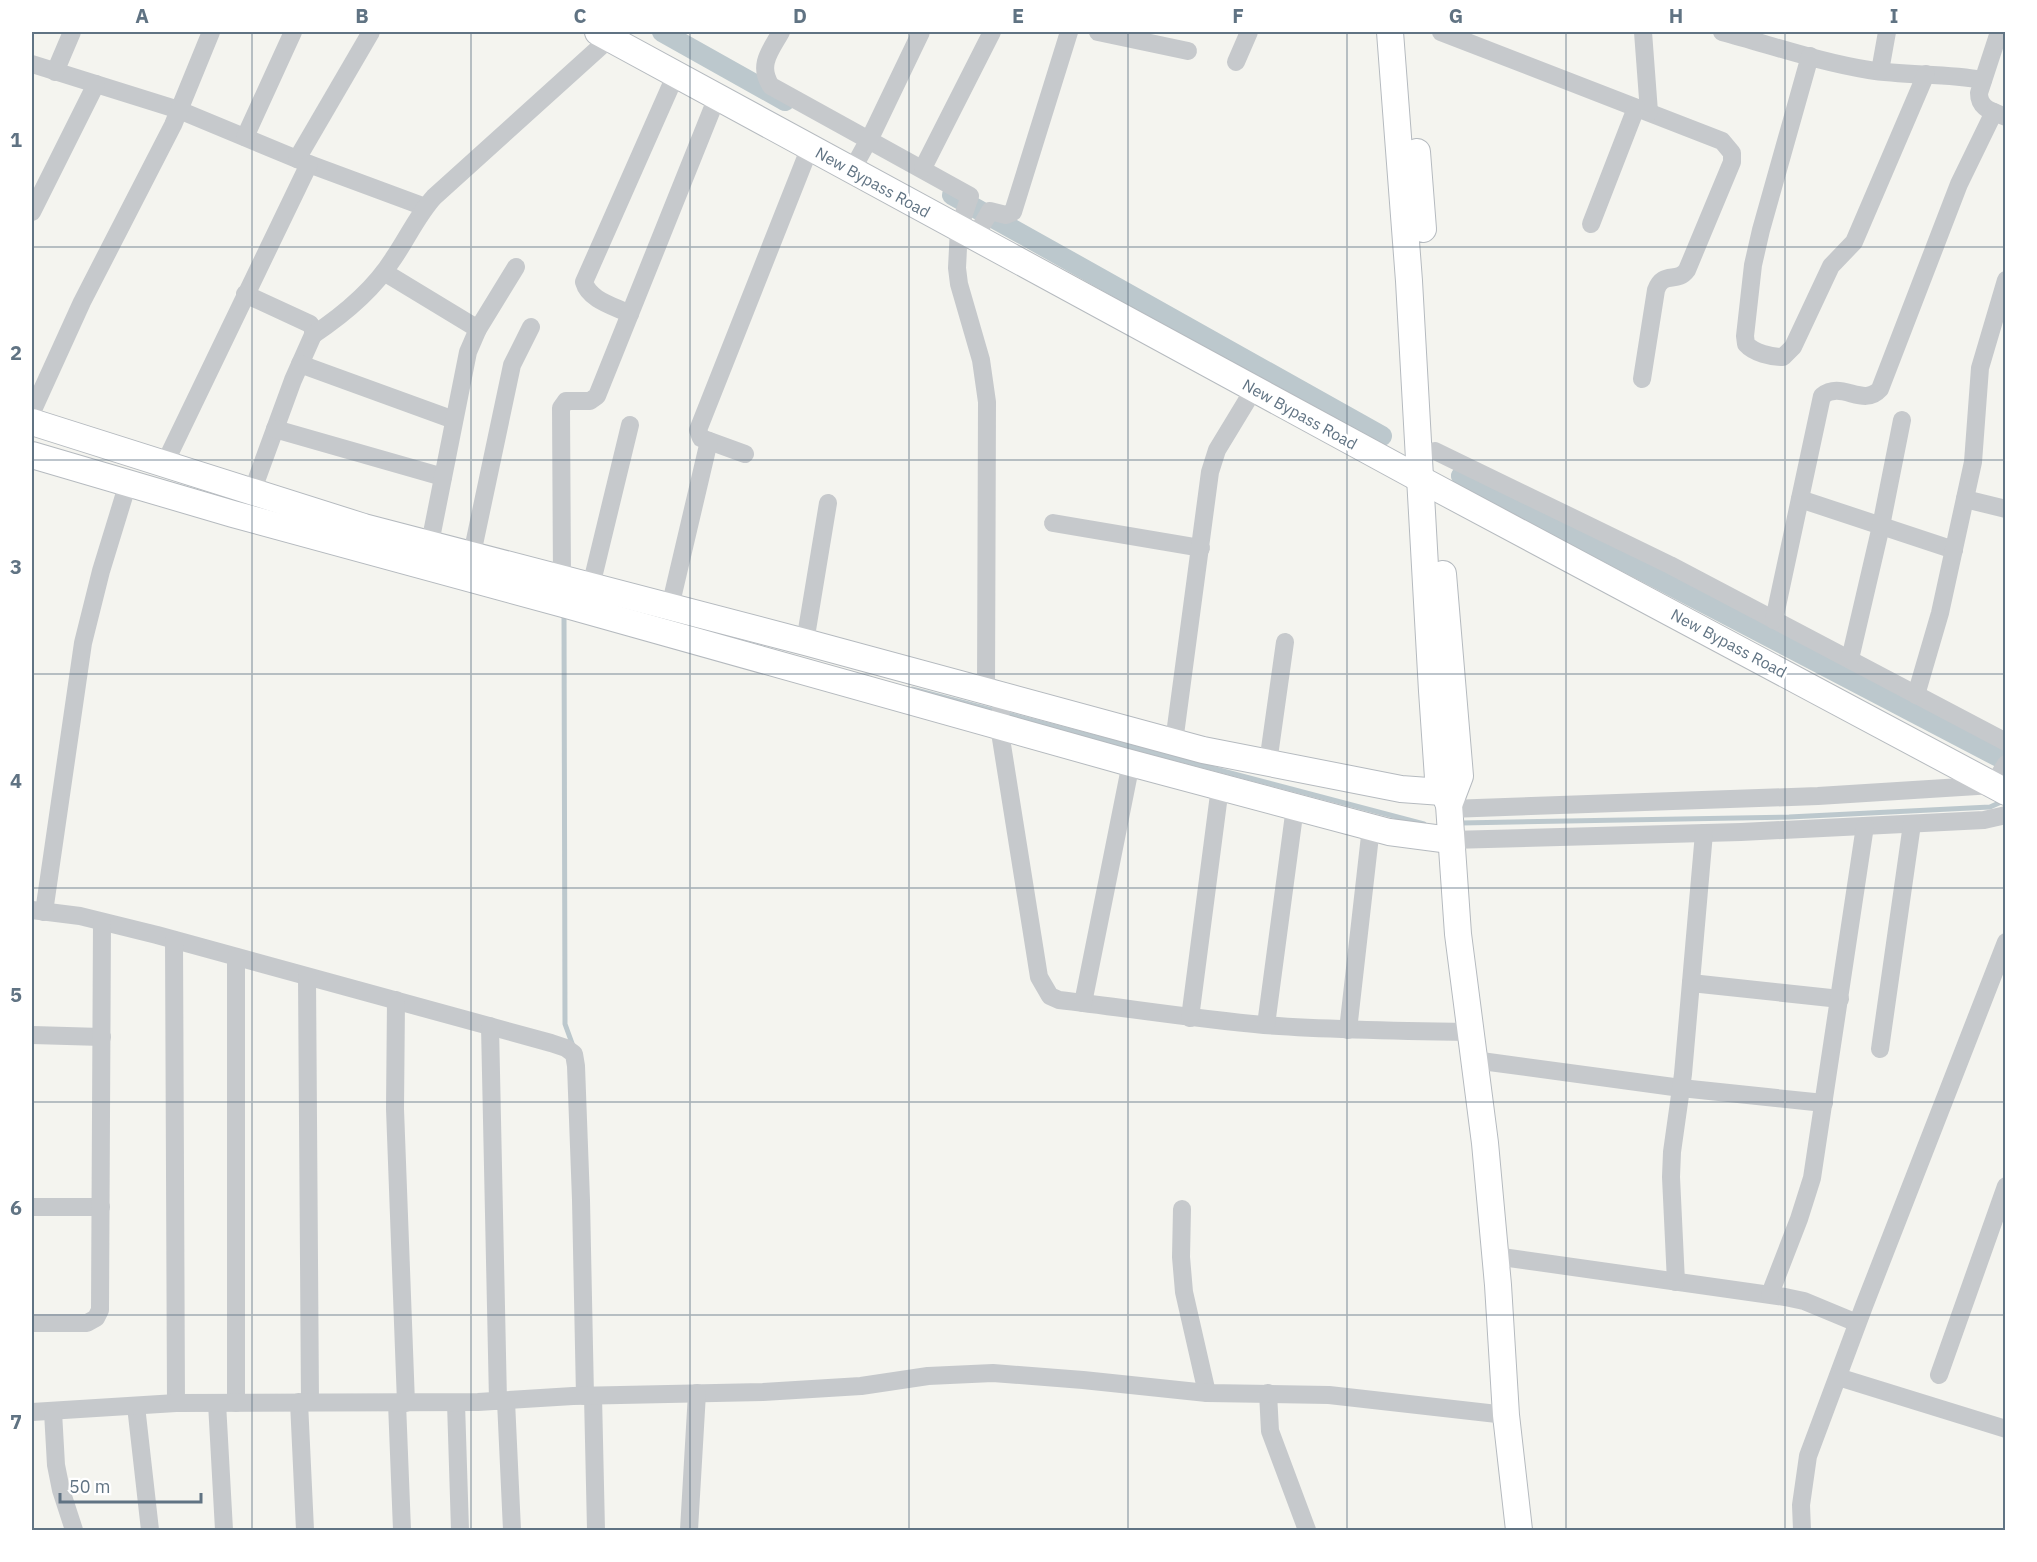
<svg xmlns="http://www.w3.org/2000/svg" width="2037" height="1562" font-family="'IBM Plex Sans',sans-serif">
	<style>
		.lines { fill: none; stroke-linecap: round; stroke-linejoin: round }
		.stream { stroke: #bcc8cd; stroke-width: 5 }
		.canal { stroke: #bcc8cd; stroke-width: 20 }
		.secondary-casing { stroke: #b5babf; stroke-width: 28 }
		.street { stroke: #c6c9cc; stroke-width: 18 }
		.secondary { stroke: #fff; stroke-width: 26 }
		.grid { fill: none; stroke: #607383; stroke-width: 1.5; stroke-opacity: 0.55 }
		.labels { text-anchor: middle; dominant-baseline: central; stroke-width: 6; stroke-linejoin: round; paint-order: stroke }
		.street-label { font-size: 16px; fill: #607383; stroke: #fff }
		.neatline { fill: none; stroke: #607383; stroke-width: 2 }
		.grid-label { font-size: 20px; text-anchor: middle; font-weight: bold; fill: #607383 }
	</style>
	<rect width="100%" height="100%" fill="#f4f4ef"/>
	<g class="lines">
		<g class="stream">
			<polyline points="564,612 565,1024 573,1046"/>
			<polyline points="912,689 1424,824"/>
			<polyline points="1461,823 1789,817 1990,807 1999,803"/>
		</g>
		<g class="canal">
			<polyline points="662,32 785,101"/>
			<polyline points="952,195 1382,436"/>
			<polyline points="1461,476 2006,761"/>
		</g>
		<g class="secondary-casing">
			<g id="secondary">
				<polyline points="598,32 1420,479 2006,792"/>
				<polyline points="1390,32 1409,281 1432,691 1438,778 1449,805 1458,934 1485,1143 1498,1285 1506,1415 1519,1530"/>
				<polyline points="1417,152 1423,229"/>
				<polyline points="32,422 364,527 805,642 1203,750 1401,789 1442,792"/>
				<polyline points="32,455 233,514 563,604 1123,761 1389,832 1450,840"/>
				<polyline points="1443,574 1460,776 1449,805"/>
			</g>
		</g>
		<g class="street">
			<path d="M781 32C771 50 757 65 771 86L970 196 959 228 957 268 959 284 981 360 987 402 986 691"/>
			<polyline points="1098,32 1188,51"/>
			<path d="M1441 32 1722 141 1732 153V162L1687 270C1677 284 1663 270 1656 290L1642 379"/>
			<polyline points="1643,32 1649,112"/>
			<path d="M1722 32C1771 45 1819 62 1869 70 1907 76 1945 73 1983 80"/>
			<path d="M1999 32 1979 93C1979 109 1992 111 2006 117"/>
			<path d="M1810 56 1761 230 1753 265 1745 336 1746 344C1754 353 1771 357 1783 357L1793 347 1831 266 1854 242 1926 74"/>
			<polyline points="1236,62 1249,32"/>
			<polyline points="32,64 179,110 309,164 425,207"/>
			<polyline points="1880,71 1887,32"/>
			<polyline points="55,72 72,32"/>
			<polyline points="245,137 293,32"/>
			<polyline points="297,159 371,32"/>
			<polyline points="923,168 992,32"/>
			<polyline points="852,170 873,132 921,32"/>
			<polyline points="32,212 96,84"/>
			<polyline points="1591,224 1636,108"/>
			<polyline points="975,237 990,211 1006,215 1013,212 1069,32"/>
			<polyline points="384,272 478,329"/>
			<polyline points="245,294 310,324 313,329 313,335 293,380 252,492"/>
			<path d="M630 314C614 306 589 300 584 282L676 74"/>
			<path d="M313 335C343 315 374 289 393 259 407 239 417 216 434 197L610 38"/>
			<polyline points="300,364 454,420"/>
			<polyline points="32,412 82,302 173,125 211,32"/>
			<polyline points="275,429 443,477"/>
			<polyline points="1435,451 1670,565 2006,742"/>
			<polyline points="745,454 701,438 698,430 810,147"/>
			<polyline points="164,465 309,164"/>
			<polyline points="1800,499 1954,550"/>
			<polyline points="1965,499 2006,509"/>
			<polyline points="1053,523 1201,548"/>
			<polyline points="430,543 468,352 478,329 516,267"/>
			<polyline points="472,554 512,365 531,327"/>
			<polyline points="562,578 561,408 566,401 590,401 597,396 717,97"/>
			<polyline points="591,586 630,425"/>
			<polyline points="670,607 709,441"/>
			<path d="M1774 620 1822 396C1842 380 1863 408 1880 389L1959 184 1994 112"/>
			<polyline points="805,642 828,503"/>
			<polyline points="1850,659 1881,526 1902,420"/>
			<polyline points="1916,695 1940,613 1973,462 1980,368 2006,280"/>
			<path d="M1003 696 999 726 1039 977 1050 996 1059 1000C1127 1008 1195 1019 1264 1025 1332 1030 1401 1031 1470 1032"/>
			<polyline points="1174,742 1210,472 1217,450 1254,389"/>
			<polyline points="1268,763 1285,642"/>
			<polyline points="1449,809 1818,796 1993,785 2006,764"/>
			<polyline points="1450,840 1741,832 1984,820 2006,815"/>
			<polyline points="32,910 80,916 157,935 551,1043 566,1048 574,1054 576,1066 581,1200 585,1396"/>
			<polyline points="44,912 83,643 101,571 128,483"/>
			<polyline points="174,940 176,1403"/>
			<polyline points="236,957 236,1403"/>
			<polyline points="307,977 310,1402"/>
			<polyline points="1691,983 1840,999"/>
			<polyline points="396,1000 395,1109 406,1403"/>
			<polyline points="1083,1003 1131,763"/>
			<polyline points="1190,1018 1220,787"/>
			<polyline points="1266,1025 1295,807"/>
			<polyline points="490,1026 498,1401"/>
			<polyline points="1348,1030 1371,827"/>
			<polyline points="32,1035 102,1037"/>
			<polyline points="1880,1049 1912,824"/>
			<polyline points="1474,1060 1681,1088 1824,1103"/>
			<polyline points="32,1207 101,1207"/>
			<polyline points="1182,1209 1181,1257 1184,1292 1207,1393"/>
			<polyline points="1495,1256 1785,1297 1804,1301 1857,1323"/>
			<polyline points="1676,1282 1671,1177 1672,1152 1683,1074 1704,833"/>
			<polyline points="1770,1294 1799,1219 1812,1178 1865,826"/>
			<polyline points="32,1323 87,1323 96,1318 100,1310 102,922"/>
			<polyline points="1939,1375 2006,1186"/>
			<polyline points="1838,1377 2006,1429"/>
			<polyline points="1268,1393 1270,1431 1307,1530"/>
			<polyline points="593,1396 596,1530"/>
			<polyline points="506,1401 512,1530"/>
			<polyline points="299,1402 305,1530"/>
			<polyline points="217,1403 224,1530"/>
			<polyline points="397,1403 402,1530"/>
			<polyline points="456,1403 460,1530"/>
			<polyline points="136,1406 150,1530"/>
			<polyline points="32,1412 176,1403 478,1402 573,1396 763,1392 861,1386 928,1376 993,1373 1083,1380 1207,1393 1329,1395 1506,1415"/>
			<polyline points="53,1412 56,1465 61,1490 74,1530"/>
			<polyline points="689,1530 697,1393"/>
			<polyline points="1802,1530 1801,1505 1808,1456 1864,1306 2006,942"/>
		</g>
		<use href="#secondary" class="secondary"/>
	</g>
	<path class="grid" d="M252 32V1530M471 32V1530M690 32V1530M909 32V1530M1128 32V1530M1347 32V1530M1566 32V1530M1785 32V1530M32 247H2006M32 460H2006M32 674H2006M32 888H2006M32 1102H2006M32 1315H2006"/>
	<g class="labels">
		<g class="street-label">
			<text transform="translate(873 182) rotate(29)">New Bypass Road</text>
			<text transform="translate(1300 414) rotate(29)">New Bypass Road</text>
			<text transform="translate(1729 643) rotate(28)">New Bypass Road</text>
		</g>
	</g>
	<rect width="2037" height="1562" fill="none" stroke="#ffffff" stroke-width="66"/>
	<path d="M60 1493v9h141v-9" fill="none" stroke="#607383" stroke-width="3"/>
	<text x="69" y="1493" font-size="18" fill="#607383" stroke="#ffffff" stroke-width="4.5" paint-order="stroke">50 m</text>
	<rect x="33" y="33" width="1971" height="1496" class="neatline"/>
	<g class="grid-label">
		<text x="142" y="23">A</text>
		<text x="362" y="23">B</text>
		<text x="580" y="23">C</text>
		<text x="800" y="23">D</text>
		<text x="1018" y="23">E</text>
		<text x="1238" y="23">F</text>
		<text x="1456" y="23">G</text>
		<text x="1676" y="23">H</text>
		<text x="1894" y="23">I</text>
		<text x="16" y="147">1</text>
		<text x="16" y="360">2</text>
		<text x="16" y="574">3</text>
		<text x="16" y="788">4</text>
		<text x="16" y="1002">5</text>
		<text x="16" y="1215">6</text>
		<text x="16" y="1429">7</text>
	</g>
</svg>
